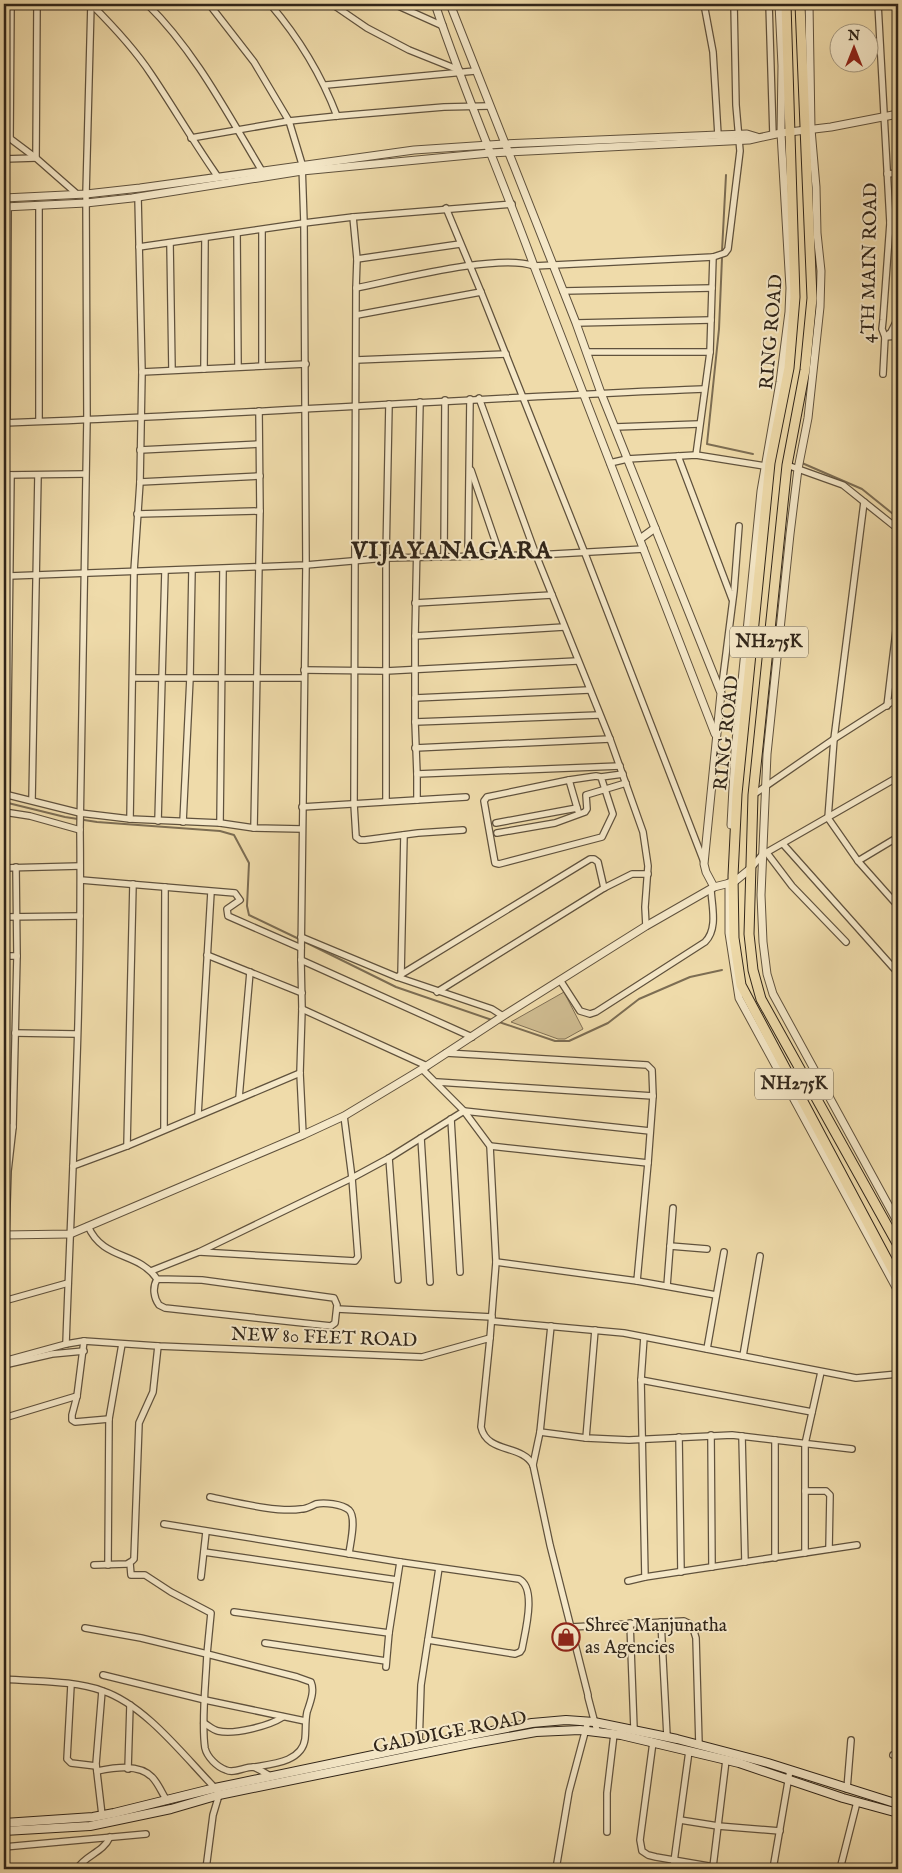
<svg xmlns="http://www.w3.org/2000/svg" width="902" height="1873" font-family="'IM FELL English',serif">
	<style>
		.green { fill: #cfbc91; stroke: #807055 }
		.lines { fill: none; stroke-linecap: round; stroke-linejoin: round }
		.stream { stroke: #7c6d53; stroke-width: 2 }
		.minor-casing { stroke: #60523d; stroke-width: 8 }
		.tertiary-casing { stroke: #60523d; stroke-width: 9 }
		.secondary-casing { stroke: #302519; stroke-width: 10 }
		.trunk-casing { stroke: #302519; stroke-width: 11 }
		.minor { stroke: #f5e8c8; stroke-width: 5.5 }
		.tertiary { stroke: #f5e8c8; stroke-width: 7 }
		.secondary { stroke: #f5e8c8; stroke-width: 8 }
		.trunk { stroke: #efdbaa; stroke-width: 9 }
		.labels { text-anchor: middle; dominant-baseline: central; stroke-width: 4; stroke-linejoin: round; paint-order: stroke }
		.shield { fill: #f5e8c8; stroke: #6b604e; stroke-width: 1 }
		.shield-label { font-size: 18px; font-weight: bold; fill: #302519 }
		.street-label { font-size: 19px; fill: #302519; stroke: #f5e8c8 }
		.poi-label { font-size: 19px; fill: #302519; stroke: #f5e8c8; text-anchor: start }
		.district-label { font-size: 24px; font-weight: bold; letter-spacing: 1px; fill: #302519; stroke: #f5e8c8 }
	</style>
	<rect width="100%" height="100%" fill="#efdbaa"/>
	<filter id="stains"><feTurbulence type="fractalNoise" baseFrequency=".004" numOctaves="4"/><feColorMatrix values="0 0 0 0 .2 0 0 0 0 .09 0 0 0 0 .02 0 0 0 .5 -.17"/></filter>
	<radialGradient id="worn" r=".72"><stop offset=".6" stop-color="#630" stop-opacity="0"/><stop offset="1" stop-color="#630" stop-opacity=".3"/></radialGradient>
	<polygon class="green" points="564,992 583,1029 565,1039 558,1039 511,1022"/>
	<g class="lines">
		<g class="stream">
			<polyline points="722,251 726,175"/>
			<polyline points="722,258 719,329 707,444 753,454"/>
			<polyline points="802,463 862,489 898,518"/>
			<polyline points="4,802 65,817 97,822 220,831 234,835 249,863 247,906 249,915 299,939"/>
			<polyline points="303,941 396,987 492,1020"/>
			<polyline points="499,1022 555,1041 569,1041 608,1023 639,999 690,977 722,970"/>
		</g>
		<g class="minor-casing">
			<g id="minor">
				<path d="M91 4C113 26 134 48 151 74 174 108 194 143 218 177"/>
				<path d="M147 4C195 51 227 113 262 171"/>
				<polyline points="209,4 254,62 289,121 302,164 304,223 353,217 512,204"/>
				<path d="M270 4C299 38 321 74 337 116"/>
				<polyline points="332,4 367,28 409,50 459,70"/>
				<polyline points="394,4 443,26"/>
				<polyline points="704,4 713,52 718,135"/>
				<polyline points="769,4 773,135"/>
				<polyline points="878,4 890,223 883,320 882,329 885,337 883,374"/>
				<polyline points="326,85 475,71"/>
				<polyline points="4,134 36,158 77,194"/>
				<polyline points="10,138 11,4"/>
				<polyline points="191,138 289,121 337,116 444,107 489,106"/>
				<polyline points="4,159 36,158 37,4"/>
				<polyline points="887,174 898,173"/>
				<polyline points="39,205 39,421"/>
				<polyline points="446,208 481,292 584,551 704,862"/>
				<path d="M353 217 357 259 356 288C397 280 498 253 534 266L713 257 725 253 728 249 740 151 736 105 734 4"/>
				<polyline points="890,223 898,222"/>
				<polyline points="237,233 238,367"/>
				<polyline points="170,243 172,370"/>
				<polyline points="139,247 304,223 306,565 301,960 472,1037"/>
				<polyline points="357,259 460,244"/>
				<polyline points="356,288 354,804 356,837 360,840 365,840 418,833 463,830"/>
				<polyline points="563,291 712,288"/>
				<polyline points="357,315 481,292"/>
				<polyline points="576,323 711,320"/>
				<polyline points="885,337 891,332 898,318"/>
				<polyline points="885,337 898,336"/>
				<polyline points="587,352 710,352"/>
				<polyline points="356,360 506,354"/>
				<polyline points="262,366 262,230"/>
				<polyline points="204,369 205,238"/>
				<polyline points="142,372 306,364"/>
				<polyline points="479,398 536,555 610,739 643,832 648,866 645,907 646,926"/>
				<path d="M4 423C237 415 470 398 704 389"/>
				<polyline points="7,423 8,207"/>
				<polyline points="615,427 699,424"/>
				<polyline points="140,450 259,444"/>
				<polyline points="696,455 710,352 713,257"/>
				<polyline points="678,456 732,599"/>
				<polyline points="610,463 627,459 696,455 765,466"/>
				<polyline points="787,465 843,485 898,529"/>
				<polyline points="471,470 500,555"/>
				<polyline points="4,475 85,474"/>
				<polyline points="140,482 260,476"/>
				<polyline points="864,502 834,739 828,818 858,861 898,906"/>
				<polyline points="137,514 260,511"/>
				<polyline points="468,555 470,399"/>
				<polyline points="444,556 445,400"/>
				<polyline points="9,576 306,565 386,558 536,555 644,549"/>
				<polyline points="415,603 552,595"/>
				<polyline points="415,636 564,627"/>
				<polyline points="304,670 386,671 577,661"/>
				<polyline points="133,678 304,678"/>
				<polyline points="721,693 734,591 739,526"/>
				<polyline points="415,698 589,690"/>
				<polyline points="887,706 898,614"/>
				<polyline points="415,722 599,715"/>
				<polyline points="415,748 610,739"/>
				<polyline points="417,774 415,722 415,636 420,402"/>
				<polyline points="601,777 613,814 602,837 499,864 495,863 484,801 487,797 569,780 596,776 601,777 623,774"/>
				<polyline points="569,780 578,811"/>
				<polyline points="4,794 80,813 130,819 220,823 254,828 302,829"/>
				<polyline points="7,795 11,475"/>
				<polyline points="753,795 834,739 898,698"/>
				<polyline points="32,800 38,475"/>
				<polyline points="417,800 466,797"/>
				<polyline points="386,801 386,558 389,404"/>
				<polyline points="302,807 417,800 417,774 620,766"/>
				<polyline points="4,812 30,816 80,830"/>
				<polyline points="130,819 134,571 140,482 142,372 138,197"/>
				<polyline points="158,821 165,571"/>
				<polyline points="183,822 190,678 192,570"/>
				<polyline points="220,823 223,569"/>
				<polyline points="496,823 577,808"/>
				<polyline points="254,828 260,511 259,411"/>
				<polyline points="497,833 555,823 585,812 587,809 586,795 626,783"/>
				<polyline points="783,844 898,973"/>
				<polyline points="767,853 792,886 846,942"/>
				<polyline points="858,861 898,837"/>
				<polyline points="752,867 762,855 898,777"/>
				<polyline points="4,868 80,866"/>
				<polyline points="81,880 235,893 240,900 227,909 228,916 301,948"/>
				<polyline points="4,917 80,916"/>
				<polyline points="301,937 397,977 492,1009 503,1016"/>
				<polyline points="207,955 302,993"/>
				<polyline points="4,956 17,956"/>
				<polyline points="301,960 302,1009 300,1073 303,1135"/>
				<polyline points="401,975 404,835"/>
				<polyline points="397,977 590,859 594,859 598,862 604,888"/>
				<path d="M560 980 580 1011 590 1014 596 1012 705 942C718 929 712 907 711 890"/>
				<polyline points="437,992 604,888 632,874 648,874"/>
				<polyline points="302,1009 427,1066"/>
				<polyline points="15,1033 76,1034"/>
				<polyline points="446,1053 647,1065 652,1070 653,1096 648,1163 637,1281 496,1262"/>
				<polyline points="422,1069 464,1111 490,1146 496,1262 490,1338"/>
				<polyline points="437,1082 653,1096"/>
				<polyline points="239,1098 250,972"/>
				<polyline points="198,1115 211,892"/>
				<polyline points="451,1119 460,1272"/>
				<polyline points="4,1127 13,1127"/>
				<polyline points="164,1129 165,887"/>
				<polyline points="421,1138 430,1282"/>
				<polyline points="127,1146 133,884"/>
				<polyline points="490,1146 648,1163"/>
				<polyline points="389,1158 398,1280"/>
				<polyline points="73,1166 127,1146 300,1073"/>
				<path d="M88 1226C103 1261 138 1251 157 1279L202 1280 334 1298 337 1305 335 1323 331 1326 165 1308 159 1305C154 1298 152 1288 157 1279"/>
				<polyline points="6,1235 8,1171 13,1127 17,956 16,867"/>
				<polyline points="670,1246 707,1249"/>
				<polyline points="200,1252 355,1261 358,1257 352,1178 344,1116"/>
				<polyline points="151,1271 199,1252 352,1178 389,1158 464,1111 650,1131"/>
				<polyline points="637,1281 716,1295"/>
				<polyline points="667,1286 673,1208"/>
				<polyline points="4,1301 68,1283"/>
				<polyline points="337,1309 492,1317"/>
				<polyline points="492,1321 624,1333 856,1378 898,1374"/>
				<polyline points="84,1341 77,1396 72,1415 72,1420 75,1422 109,1419"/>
				<path d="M66 1344C72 1173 82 1001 80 830L87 419 86 194 91 4"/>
				<polyline points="707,1349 724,1252"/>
				<polyline points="743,1356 760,1256"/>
				<path d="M4 1361 66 1344 84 1341 158 1346 422 1357 490 1338 481 1427C487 1454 522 1444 533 1465L550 1545 588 1695"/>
				<polyline points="4,1365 52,1354 84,1351"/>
				<polyline points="641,1380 812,1412"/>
				<polyline points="4,1418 77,1396"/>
				<polyline points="540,1432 586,1438 629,1440 732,1435 852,1449"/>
				<polyline points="711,1435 712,1567"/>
				<polyline points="742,1436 745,1562"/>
				<polyline points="679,1437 681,1572"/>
				<polyline points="586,1438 595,1330"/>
				<polyline points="775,1440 775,1558"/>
				<polyline points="533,1465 540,1432 551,1326"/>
				<polyline points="805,1491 826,1491 830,1495 829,1549"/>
				<path d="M210 1497C235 1502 278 1513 301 1509 307 1509 311 1506 316 1504 324 1502 342 1504 349 1510 357 1518 350 1544 349 1554"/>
				<path d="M164 1524 400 1562 519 1579C537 1588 525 1632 522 1649L520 1652 515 1654 428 1640"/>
				<polyline points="204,1552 397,1580"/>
				<polyline points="805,1553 805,1444 821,1372"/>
				<path d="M130 1563 131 1575H145L171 1592 211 1613 207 1654 297 1677 311 1682C315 1691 310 1703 307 1712 305 1722 306 1730 305 1739 302 1762 272 1764 254 1767"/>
				<polyline points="94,1565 127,1564 132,1561 134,1559 139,1423 153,1392 158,1346"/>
				<polyline points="108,1565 109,1419 122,1344"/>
				<polyline points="201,1577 206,1532"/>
				<polyline points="645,1577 857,1545"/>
				<polyline points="628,1581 645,1577 641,1380 644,1337"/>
				<polyline points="234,1612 389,1633"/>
				<polyline points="661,1622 667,1736"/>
				<polyline points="630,1623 634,1729"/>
				<polyline points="571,1627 684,1621 692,1625 696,1638 699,1745"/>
				<path d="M85 1628 141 1638 207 1654C206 1681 201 1723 205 1748 207 1757 217 1767 226 1770 234 1774 244 1767 253 1767 258 1768 265 1773 270 1776"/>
				<polyline points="265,1643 386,1661"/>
				<polyline points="386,1667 389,1633 400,1562"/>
				<polyline points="103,1675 205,1700 305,1721"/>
				<path d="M4 1679C36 1682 72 1680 103 1691 145 1705 184 1756 215 1788L219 1795 213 1815 206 1869"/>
				<polyline points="71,1685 67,1759 71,1763 96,1766"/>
				<polyline points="588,1697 597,1731"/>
				<path d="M204 1723C209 1726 213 1730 218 1731 234 1735 269 1726 283 1717"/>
				<polyline points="653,1742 640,1840 642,1851 648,1855 656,1857 726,1869"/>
				<polyline points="419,1745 421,1685 439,1568"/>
				<polyline points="893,1755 898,1756"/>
				<polyline points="128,1769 130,1705"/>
				<path d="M97 1771C113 1768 139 1763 152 1777 158 1783 162 1793 167 1801"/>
				<polyline points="847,1789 851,1740"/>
				<polyline points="102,1815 96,1764 102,1691"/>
				<polyline points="680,1820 718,1826 780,1831"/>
				<polyline points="607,1832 607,1793 614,1734"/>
				<polyline points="4,1847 146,1834"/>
				<polyline points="713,1867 726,1760"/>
				<path d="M77 1869C85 1855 103 1853 110 1837"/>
				<polyline points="556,1869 569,1792 588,1721"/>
				<polyline points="673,1869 689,1751"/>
				<polyline points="773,1869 790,1770"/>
				<polyline points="840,1869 857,1802"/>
				<polyline points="895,1869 898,1855"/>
			</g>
		</g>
		<g class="tertiary-casing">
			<g id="tertiary">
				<path d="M435 4C464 92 502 178 534 266L715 734"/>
				<polyline points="450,4 576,323 601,393 721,693 704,864 706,872 714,887"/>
				<polyline points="809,4 811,129 816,187 817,233 821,271 820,307 808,418 798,469 790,534 767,754 761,895 763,942 767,974 773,994 898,1223"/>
				<polyline points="4,198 86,194 140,188 414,150 504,144 718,135 747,134 757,137"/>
				<polyline points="4,207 86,203 132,198 302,171 490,153 749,140 781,133 831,127 898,114"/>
				<polyline points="640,539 655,528"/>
				<polyline points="731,825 735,751 761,491 780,382 789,312 790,288 781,133 782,66 779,4"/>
				<polyline points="729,883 729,933 739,998 898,1291"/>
				<polyline points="4,1235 70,1234 303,1135 344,1116 422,1069 503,1016 646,926 714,887 734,882 750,869"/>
			</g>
		</g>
		<g class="secondary-casing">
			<g id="secondary">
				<polyline points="4,1823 93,1817 114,1813 215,1788 416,1746 532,1723 566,1720 594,1722 677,1739 768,1763 898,1804"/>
				<polyline points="4,1831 90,1826 171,1809 219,1795 474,1743 536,1732 580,1730 621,1735 739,1763 843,1798 898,1813"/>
			</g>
		</g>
		<g class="trunk-casing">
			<g id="trunk">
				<polyline points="786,4 795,297 789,368 770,463 737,794 733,876 734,938 741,985 898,1280"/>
				<polyline points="800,4 812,298 805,370 787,465 753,795 749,934 753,970 761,999 898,1245"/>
			</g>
		</g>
		<use href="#minor" class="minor"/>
		<use href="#tertiary" class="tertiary"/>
		<use href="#secondary" class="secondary"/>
		<use href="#trunk" class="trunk"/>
	</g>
	<defs>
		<g id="shop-ring" transform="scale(1.4375)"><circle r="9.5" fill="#f5e8c8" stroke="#8f2418" stroke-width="1.5"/><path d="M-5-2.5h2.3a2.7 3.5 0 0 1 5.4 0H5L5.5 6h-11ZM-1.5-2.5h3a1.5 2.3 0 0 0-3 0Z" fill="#8f2418"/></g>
	</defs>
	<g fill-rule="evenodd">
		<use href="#shop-ring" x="566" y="1637"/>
	</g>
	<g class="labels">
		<g class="shield">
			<rect x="730" y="626.5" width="78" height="31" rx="4"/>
			<rect x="755" y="1068.5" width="78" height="31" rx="4"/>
		</g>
		<g class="shield-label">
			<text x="769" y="642">NH275K</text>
			<text x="794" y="1084">NH275K</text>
		</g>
		<g class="street-label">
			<text transform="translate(870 263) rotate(-89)">4TH MAIN ROAD</text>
			<text transform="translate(772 332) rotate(-85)">RING ROAD</text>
			<text transform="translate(727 733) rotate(-84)">RING ROAD</text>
			<text transform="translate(324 1338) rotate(2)">NEW 80 FEET ROAD</text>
			<text transform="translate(450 1733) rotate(-11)">GADDIGE ROAD</text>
		</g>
		<g class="poi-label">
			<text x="585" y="1626">Shree Manjunatha<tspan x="585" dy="22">as Agencies</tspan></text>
		</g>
		<g class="district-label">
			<text x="452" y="551">VIJAYANAGARA</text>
		</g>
	</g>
	<rect width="902" height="1873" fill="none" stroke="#efdbaa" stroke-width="20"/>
	<rect x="5" y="5" width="892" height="1863" fill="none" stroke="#302519" stroke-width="2.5"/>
	<rect x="10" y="10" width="882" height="1853" fill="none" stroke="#302519"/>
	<g transform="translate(854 48)"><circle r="24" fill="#f5e8c8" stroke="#a69a82"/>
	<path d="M0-4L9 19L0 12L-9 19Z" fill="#8f2418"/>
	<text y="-8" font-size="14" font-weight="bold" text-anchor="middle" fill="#302519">N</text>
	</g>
	<rect width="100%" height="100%" filter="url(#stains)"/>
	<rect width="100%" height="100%" fill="url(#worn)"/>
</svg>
